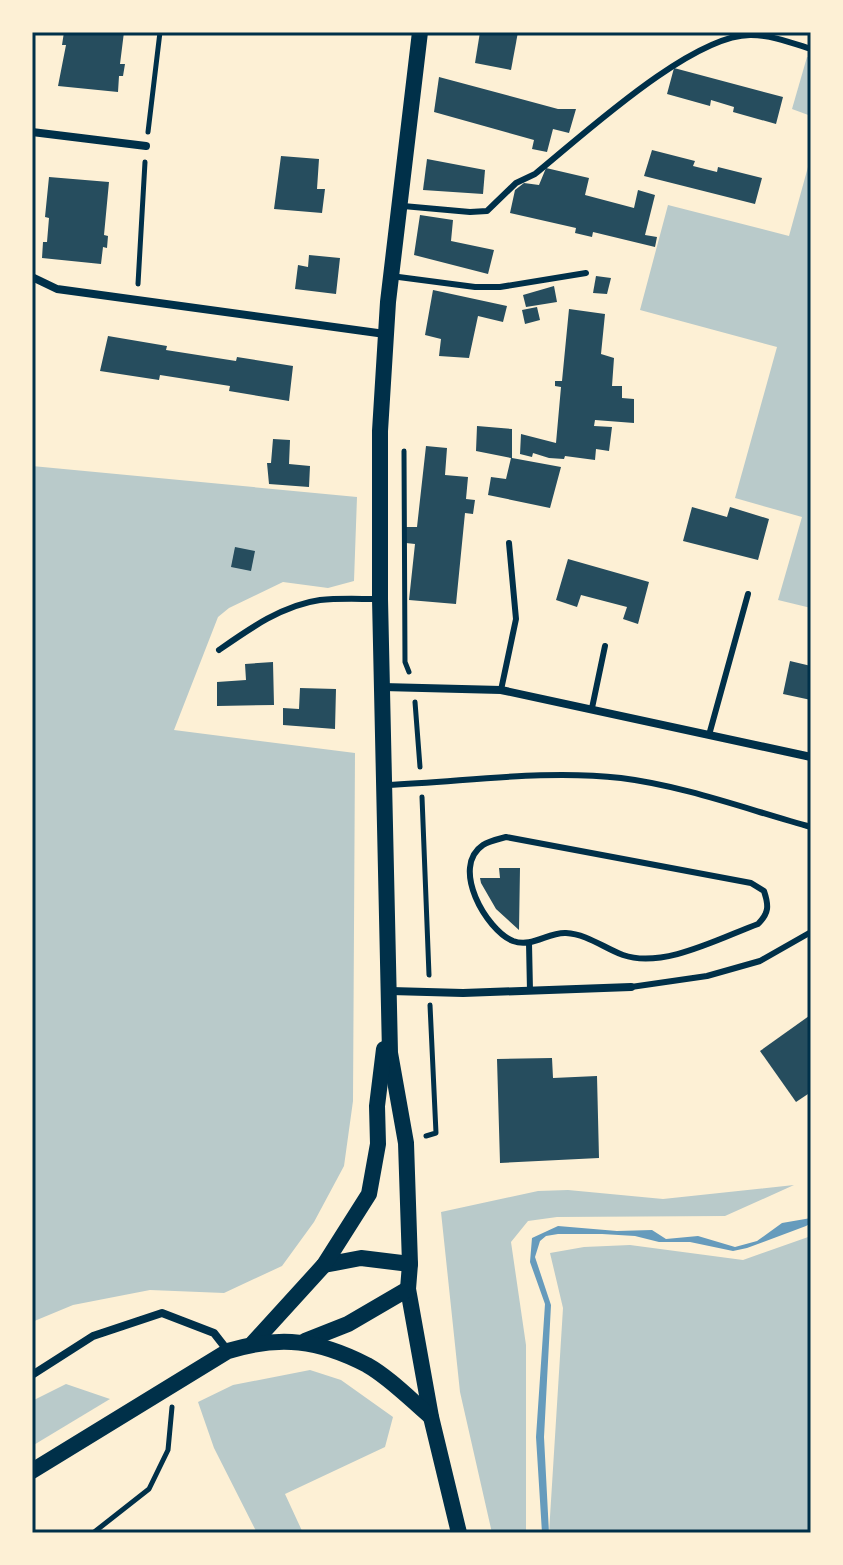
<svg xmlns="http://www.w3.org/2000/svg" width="843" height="1565" font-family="Mulish,sans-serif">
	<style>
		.green { fill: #b9caca }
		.water { fill: #669bbc }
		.building { fill: #264d5e }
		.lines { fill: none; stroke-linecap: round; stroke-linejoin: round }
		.path { stroke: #003049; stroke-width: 5 }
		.service { stroke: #003049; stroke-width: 6 }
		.minor { stroke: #003049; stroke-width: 8 }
		.secondary { stroke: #003049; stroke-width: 16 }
		.neatline { fill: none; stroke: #003049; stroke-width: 3 }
	</style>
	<rect width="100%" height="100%" fill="#fdf0d5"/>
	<g class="green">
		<polygon points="807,57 811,58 811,116 792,109"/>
		<polygon points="811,156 811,608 778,600 802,517 735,498 777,347 640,310 668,205 789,236"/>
		<polygon points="32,466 357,497 354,581 328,588 283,582 229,608 218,617 174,730 355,753 353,1101 344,1166 314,1222 282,1266 224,1293 150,1290 73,1305 32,1322"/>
		<polygon points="794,1185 725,1216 557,1217 528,1221 511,1242 526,1345 526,1533 492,1533 460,1392 441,1212 538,1191 568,1190 663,1199"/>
		<polygon points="811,1236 811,1533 549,1533 563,1308 550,1253 584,1247 630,1245 743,1260"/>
		<polygon points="310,1370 341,1380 393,1417 385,1447 285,1494 303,1533 257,1533 214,1448 198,1402 233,1385"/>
		<polygon points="66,1384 110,1399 32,1446 32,1401"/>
	</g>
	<polygon class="water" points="811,1218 811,1223 806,1226 747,1248 733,1251 690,1242 659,1242 635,1236 602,1234 558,1234 546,1236 540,1241 535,1257 551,1305 544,1437 549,1533 542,1533 536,1437 545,1304 530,1262 532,1238 558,1226 617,1231 652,1230 666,1239 698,1236 735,1247 757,1241 782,1223"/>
	<g class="building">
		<polygon points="64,32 124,32 120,64 125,64 123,76 119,76 118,92 58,86 66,45 62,45"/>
		<polygon points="480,32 518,32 511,70 475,63"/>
		<polygon points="674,68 783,97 776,124 733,112 734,107 711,100 710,106 667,94"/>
		<polygon points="439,77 558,109 576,109 569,133 553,129 547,152 532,149 534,140 434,112"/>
		<polygon points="652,150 695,161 693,166 717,172 718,167 762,178 755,204 644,176"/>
		<polygon points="281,156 319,159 317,189 325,189 322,213 274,209"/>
		<polygon points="427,159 485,170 483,194 423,190"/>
		<polygon points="546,168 589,178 585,195 634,208 638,190 655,195 645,235 657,237 655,247 593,232 592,237 575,233 576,228 510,213 515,190 524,183 539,185"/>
		<polygon points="49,177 109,182 104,235 108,236 107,248 103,247 101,264 42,258 43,242 47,242 49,218 45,217"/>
		<polygon points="420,215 453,220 451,241 494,250 488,274 414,255"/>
		<polygon points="309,255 340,258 336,294 295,289 298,265 308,267"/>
		<polygon points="596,276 611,278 607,294 593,293"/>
		<polygon points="554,286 557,302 526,307 523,295"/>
		<polygon points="433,290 507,306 503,322 478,316 469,358 439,356 441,339 425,335"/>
		<polygon points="537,307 540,320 525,324 522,310"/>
		<polygon points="569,309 605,314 601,354 614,358 612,386 622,386 622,398 634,399 634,423 595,420 594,426 612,427 609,451 596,449 595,460 565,456 564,459 549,458 533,453 532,457 520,454 521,434 556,443 561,387 555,386 555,381 562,381"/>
		<polygon points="108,336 167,346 166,350 236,361 237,357 293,366 289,401 229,391 230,386 160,375 159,380 100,371"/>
		<polygon points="477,426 512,429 512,458 561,467 550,508 488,495 491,477 506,479 511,458 476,451"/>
		<polygon points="273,439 290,440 289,464 310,466 309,487 269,484 267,463 271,463"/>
		<polygon points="426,446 447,448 445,475 468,477 466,499 475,500 473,514 465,513 456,604 409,600 415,544 406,543 406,527 417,527"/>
		<polygon points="692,507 727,517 730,507 769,519 758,560 683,541"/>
		<polygon points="235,547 255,551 251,571 231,567"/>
		<polygon points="568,559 649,582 638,624 623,619 627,607 581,595 577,607 556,600"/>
		<polygon points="790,661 811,666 811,700 783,694"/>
		<polygon points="273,662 274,705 217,706 217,682 246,680 245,664"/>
		<polygon points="300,688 336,689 335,729 283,725 283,708 299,709"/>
		<polygon points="499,868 520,868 519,930 496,909 481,883 480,878 500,878"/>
		<polygon points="809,1016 811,1092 796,1102 760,1051"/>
		<polygon points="552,1058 553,1078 597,1076 599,1158 500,1163 497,1059"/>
	</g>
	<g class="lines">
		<g class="path">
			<polyline points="148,132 160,32"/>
			<polyline points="138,284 145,162"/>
			<polyline points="404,451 405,662 409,672"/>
			<polyline points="415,702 420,767"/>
			<polyline points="422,797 429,975"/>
			<polyline points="426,1136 436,1133 430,1005"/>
			<polyline points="93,1533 149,1489 168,1450 172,1407"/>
		</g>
		<g class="service">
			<path d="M403 206 470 212 487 211 516 183 535 174C582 136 692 34 751 35 771 35 792 43 811 49"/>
			<polyline points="391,276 475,287 500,287 586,273"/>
			<path d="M219 650C249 629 283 605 320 600 338 598 358 599 377 599"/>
			<polyline points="501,690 516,619 509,543"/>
			<polyline points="592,708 605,646"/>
			<polyline points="709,735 748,594"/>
			<path d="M387 785C464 782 544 769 621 778 685 786 749 810 811 827"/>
			<path d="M506 837 751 883 764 891C769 906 769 913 758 924 720 938 663 969 623 955 604 948 587 934 566 933 548 932 532 948 513 941 486 930 450 867 483 845 489 841 499 839 506 837Z"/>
			<polyline points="529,943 530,991"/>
			<polyline points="631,987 707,976 760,961 811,932"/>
		</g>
		<g class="minor">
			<polyline points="32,132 146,146"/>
			<polyline points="32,277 57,289 385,334"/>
			<polyline points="383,687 501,690 811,757"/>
			<polyline points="391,991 463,993 631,987"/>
			<polyline points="32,1375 93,1336 162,1313 214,1333 228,1351"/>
		</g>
		<g class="secondary">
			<polyline points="420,32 388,302 380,431 380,599 390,1053 406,1143 410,1264 408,1289 431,1417 459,1533"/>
			<polyline points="324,1265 361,1258 410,1264"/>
			<polyline points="305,1341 348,1324 408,1289"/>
			<polyline points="253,1343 324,1265 369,1194 378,1144 377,1106 384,1049"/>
			<path d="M32 1471 228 1351C280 1335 319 1340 367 1365 390 1378 411 1400 431 1417"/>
		</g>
	</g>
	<rect width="843" height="1565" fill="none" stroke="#fdf0d5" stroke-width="68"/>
	<rect x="34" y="34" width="775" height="1497" class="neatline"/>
</svg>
